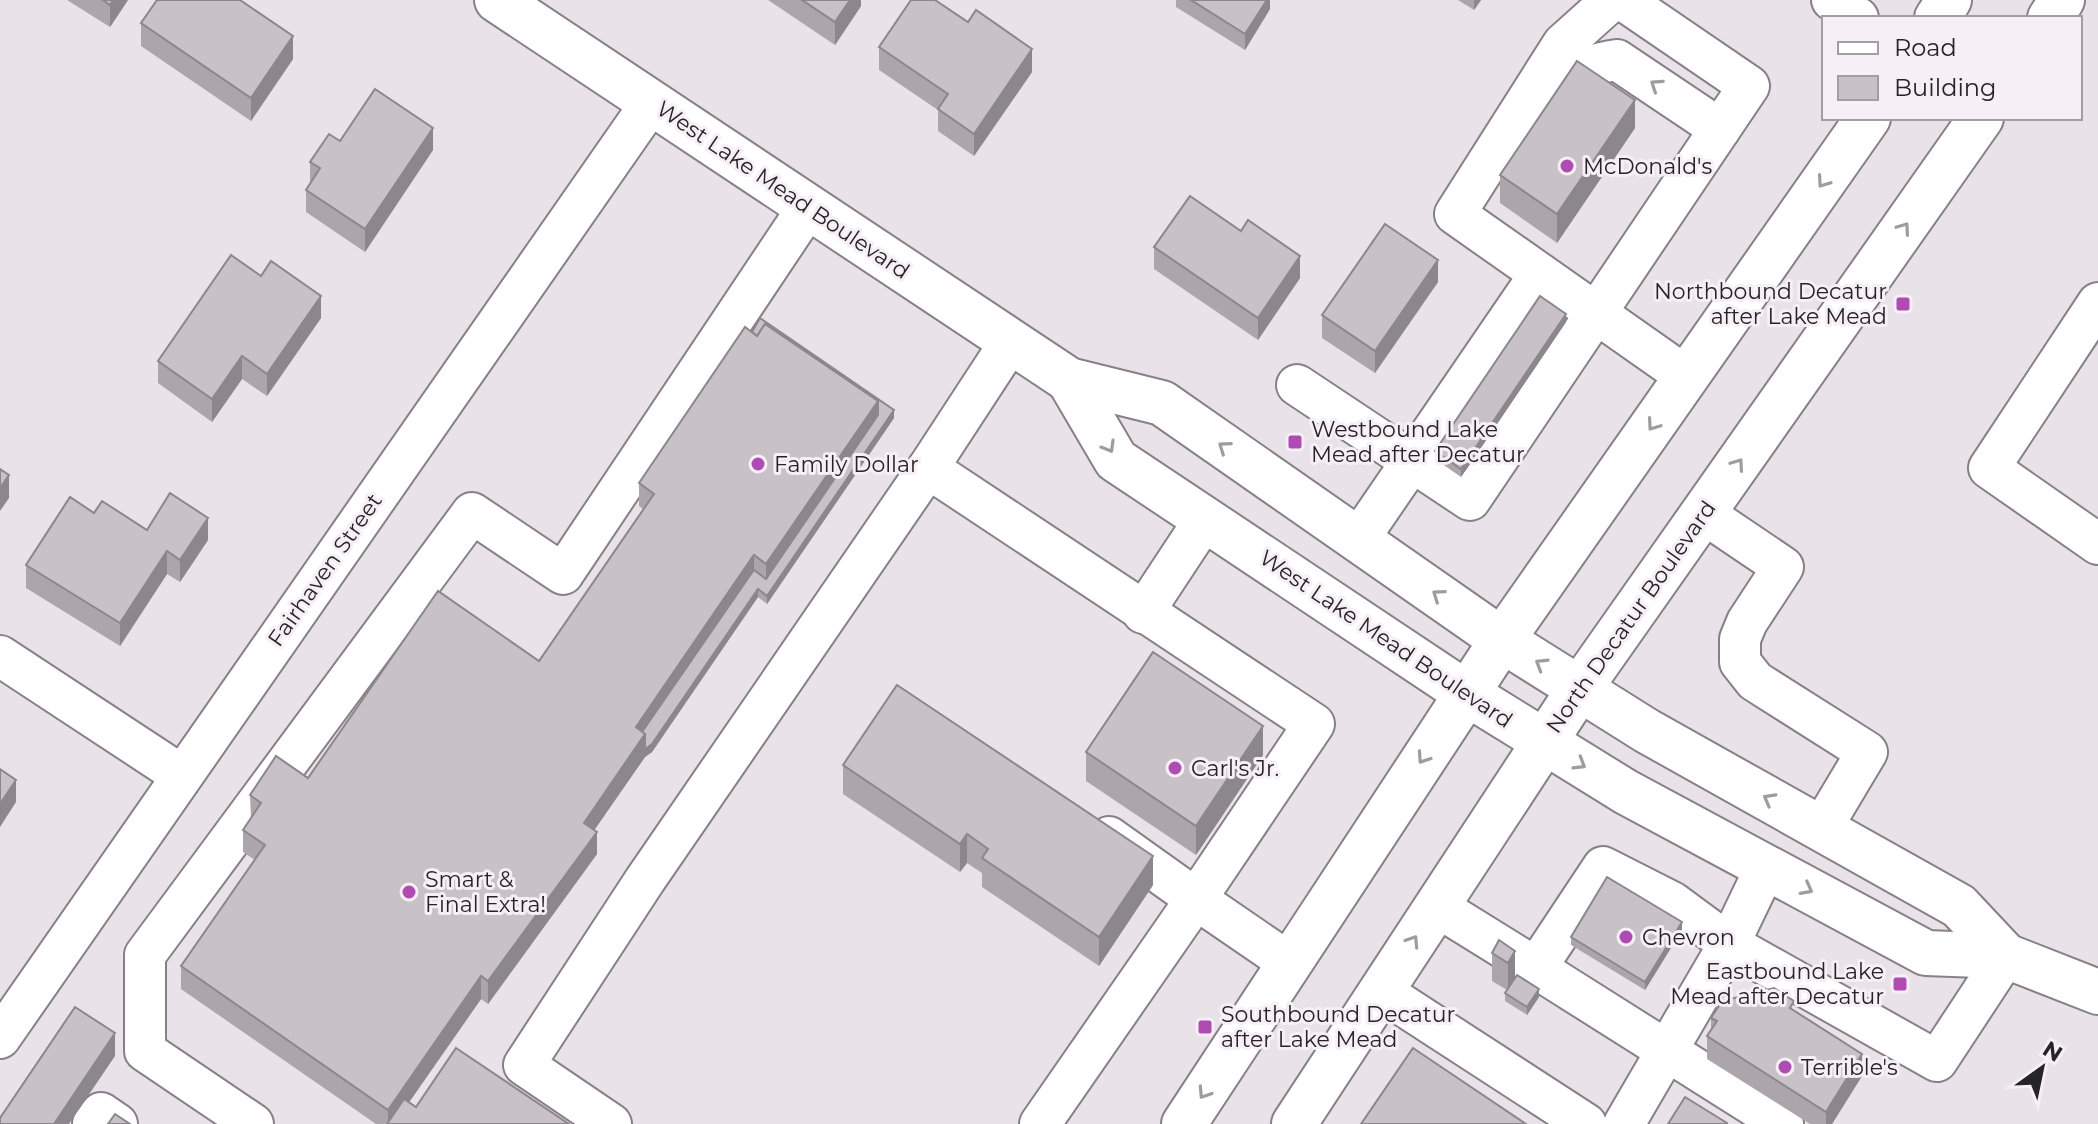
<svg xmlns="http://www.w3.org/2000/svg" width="2098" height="1124" font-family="Montserrat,sans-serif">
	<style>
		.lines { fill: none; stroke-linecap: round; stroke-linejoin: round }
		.minor-casing { stroke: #878087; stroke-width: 44 }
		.major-casing { stroke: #878087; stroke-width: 48 }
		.minor { stroke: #fff; stroke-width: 40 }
		.major { stroke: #fff; stroke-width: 44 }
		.wall { fill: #aca6ac }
		.shaded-wall { fill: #8c878c }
		.building { fill: #c8c1c8; stroke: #8c878c; stroke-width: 2 }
		.oneway { stroke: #9e9c9e }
		.poi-dot { fill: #af4cb3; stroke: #f6eff6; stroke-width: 3 }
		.labels { text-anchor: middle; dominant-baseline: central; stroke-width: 6; stroke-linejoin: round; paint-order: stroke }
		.poi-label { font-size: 22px; fill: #272427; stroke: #f6eff6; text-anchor: start }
		.street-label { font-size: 22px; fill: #272427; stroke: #f6eff6 }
	</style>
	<rect width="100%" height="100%" fill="#e9e2e9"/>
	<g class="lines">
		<g class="minor-casing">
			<g id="minor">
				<polyline points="1612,0 1563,44 1455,214 1687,377"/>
				<polyline points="1832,0 1858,18"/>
				<path d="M1551 107C1573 74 1577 66 1617 60L1720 129"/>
				<polyline points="2098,303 1989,468 2098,544"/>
				<polyline points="1011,341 928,468 1314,724 1196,899 1288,962"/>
				<polyline points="1297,385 1470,500 1749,86 1623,0"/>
				<polyline points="1703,513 1783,567 1747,622 1740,639 1740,662 1755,681 1867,752 1821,829"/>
				<polyline points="1358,540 1540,274"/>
				<polyline points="1143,613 1205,519"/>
				<polyline points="0,656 181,775"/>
				<polyline points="1436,906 1536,968 1603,867 1672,902 1729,944 1937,1061 2006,956"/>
				<polyline points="1536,968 1783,1124"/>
				<polyline points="1381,991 1586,1124"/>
				<polyline points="0,1038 651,103"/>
				<polyline points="93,1124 101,1113 117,1124"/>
				<polyline points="253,1124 145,1051 145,955 472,513 563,574 809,206"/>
				<polyline points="611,1124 524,1065 645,880 928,468"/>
				<polyline points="1040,1124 1196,899 1109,837"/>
				<polyline points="1624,1124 1729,944 1766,867"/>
			</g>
		</g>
		<g class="major-casing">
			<g id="major">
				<polyline points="497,0 1069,380 1162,403 1502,640 1647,731 1959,906 2006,956"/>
				<polyline points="1937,18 1949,0"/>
				<polyline points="2050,18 2062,0"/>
				<polyline points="1069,380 1116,460 1466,693 1626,792 1926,953 2006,956 2098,992"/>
				<polyline points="1184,1124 1502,640 1868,118"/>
				<polyline points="1294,1124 1580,688 1981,118"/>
			</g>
		</g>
		<use href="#minor" class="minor"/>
		<use href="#major" class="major"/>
	</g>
	<g class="wall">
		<polygon points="67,0 128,0 110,27"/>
		<polygon points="768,0 861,0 861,6 835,45"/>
		<polygon points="1176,0 1270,0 1270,9 1245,50 1176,7"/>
		<polygon points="1458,0 1481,0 1474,10"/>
		<polygon points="141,23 293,59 251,121 141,46"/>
		<polygon points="879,47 1032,72 974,156 938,131 938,110 879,70"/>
		<polygon points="1635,128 1557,243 1500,203 1500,175"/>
		<polygon points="340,141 433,150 365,252 306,212 306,190 310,183 310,162"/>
		<polygon points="1154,247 1300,278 1258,340 1154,269"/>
		<polygon points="1438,282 1375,373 1322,338 1322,315"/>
		<polygon points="321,318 267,396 242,379 212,422 158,383 158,361"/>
		<polygon points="1566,322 1461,477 1435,459 1435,451"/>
		<polygon points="894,418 767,604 758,597 652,752 645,757 594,830 597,854 488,1004 481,999 409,1102 416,1107 569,1124 376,1124 181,989 181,966 255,860 243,852 243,830 251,818 250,795 308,778 539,661 643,509 639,506 639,483"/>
		<polygon points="94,513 147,530 208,540 180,582 167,574 120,646 26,588 26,565"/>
		<polygon points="1086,752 1263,755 1196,855 1086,781"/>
		<polygon points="843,765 1153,885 1099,966 982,887 982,873 967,863 960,872 843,794"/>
		<polygon points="1682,930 1645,990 1571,945 1571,937"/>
		<polygon points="1499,940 1515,977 1539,997 1527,1015 1505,1001 1505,993 1507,990 1492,981 1492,953"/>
		<polygon points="1794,1010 1862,1076 1832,1124 1810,1124 1707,1059 1707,1036 1711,1030 1711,1018"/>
	</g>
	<g class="shaded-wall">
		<polygon points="113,0 128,0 110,27 110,5"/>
		<polygon points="850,0 861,0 861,6 835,45 835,22"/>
		<polygon points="1267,0 1270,0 1270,9 1245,50 1245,34"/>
		<polygon points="1474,0 1481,0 1474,10"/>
		<polygon points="293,36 293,59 251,121 251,98"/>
		<polygon points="1032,49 1032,72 974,156 974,134"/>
		<polygon points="1635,100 1635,128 1557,243 1557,214"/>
		<polygon points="433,128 433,150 365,252 365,229"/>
		<polygon points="1300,256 1300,278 1258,340 1258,318"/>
		<polygon points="1438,260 1438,282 1375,373 1375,351"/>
		<polygon points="321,296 321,318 267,396 267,374"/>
		<polygon points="1566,314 1566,322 1461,477 1461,469"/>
		<polygon points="242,356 242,379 212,422 212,399"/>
		<polygon points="878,401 878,423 766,586 766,564"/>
		<polygon points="894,410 894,418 767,604 767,596"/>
		<polygon points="9,475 9,498 0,511 0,488"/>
		<polygon points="208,518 208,540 180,582 180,560"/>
		<polygon points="167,551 167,574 120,646 120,623"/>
		<polygon points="754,555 754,578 758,589 758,597 652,752 645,757 584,845 584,823 636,727"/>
		<polygon points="1263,726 1263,755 1196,855 1196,826"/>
		<polygon points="16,780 16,802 0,827 0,804"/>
		<polygon points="597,832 597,854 488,1004 488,981"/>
		<polygon points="967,834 967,863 960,872 960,844"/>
		<polygon points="1153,856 1153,885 1099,966 1099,937"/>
		<polygon points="1682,922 1682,930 1645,990 1645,982"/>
		<polygon points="1515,951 1515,980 1508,991 1508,963"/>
		<polygon points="481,976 481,999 394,1124 388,1124 388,1110"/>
		<polygon points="1539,989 1539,997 1527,1015 1527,1007"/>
		<polygon points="115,1033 115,1056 69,1124 54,1124"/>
		<polygon points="1862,1054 1862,1076 1832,1124 1826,1124 1826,1112"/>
	</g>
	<g class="building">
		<polygon points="103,0 113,0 110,5"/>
		<polygon points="157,0 240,0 293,36 251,98 141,23"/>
		<polygon points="802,0 850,0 835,22"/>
		<polygon points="911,0 935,0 968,22 976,10 1032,49 974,134 938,109 948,94 879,47"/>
		<polygon points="1191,0 1267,0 1245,34"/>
		<polygon points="1577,61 1635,100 1557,214 1500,175"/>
		<polygon points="375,89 433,128 365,229 306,190 320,168 310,162 329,134 340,141"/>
		<polygon points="1190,196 1241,231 1248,220 1300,256 1258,318 1154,247"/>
		<polygon points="1385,224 1438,260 1375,351 1322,315"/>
		<polygon points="231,255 261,276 271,261 321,296 267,374 242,356 212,399 158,361"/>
		<polygon points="1540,296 1566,314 1461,469 1435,451"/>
		<polygon points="760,318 894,410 767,596 758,589 652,744 645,749 645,734 642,732 751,574 754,570 766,579 878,415 878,401 765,324 757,336 752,332"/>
		<polygon points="765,324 878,401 766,564 754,555 751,559 636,727 645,734 584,823 597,832 488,981 481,976 388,1110 181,966 265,845 243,830 261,803 250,795 276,756 308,778 438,591 539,661 654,494 639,483 745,327 757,336"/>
		<polygon points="0,469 9,475 0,488"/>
		<polygon points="170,493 208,518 180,560 167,551 120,623 26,565 70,497 94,513 102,501 147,530"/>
		<polygon points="1153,652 1263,726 1196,826 1086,752"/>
		<polygon points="897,685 1153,856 1099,937 982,858 988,849 967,834 960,844 843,765"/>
		<polygon points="0,769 16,780 0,804"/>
		<polygon points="1607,877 1682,922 1645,982 1571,937"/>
		<polygon points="1499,940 1515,951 1508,963 1492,953"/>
		<polygon points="1517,975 1539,989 1527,1007 1505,993"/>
		<polygon points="1774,988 1794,1001 1790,1008 1862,1054 1826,1112 1707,1036 1717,1021 1711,1018 1722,1001"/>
		<polygon points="75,1007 115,1033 54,1124 0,1124 0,1118"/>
		<polygon points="456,1048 569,1124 387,1124 404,1099 416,1107"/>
		<polygon points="1413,1048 1526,1124 1361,1124"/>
		<polygon points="1685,1097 1727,1123 1727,1124 1668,1124"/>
		<polygon points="115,1114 130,1124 108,1124"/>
	</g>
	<defs><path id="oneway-chevron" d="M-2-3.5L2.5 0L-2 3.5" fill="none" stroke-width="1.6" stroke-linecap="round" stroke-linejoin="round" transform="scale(2)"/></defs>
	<g class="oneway">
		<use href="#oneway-chevron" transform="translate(1656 85) rotate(-146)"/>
		<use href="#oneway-chevron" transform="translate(1823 182) rotate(125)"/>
		<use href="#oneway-chevron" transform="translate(1904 228) rotate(-55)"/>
		<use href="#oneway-chevron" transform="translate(1653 425) rotate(125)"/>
		<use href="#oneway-chevron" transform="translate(1109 447) rotate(60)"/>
		<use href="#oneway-chevron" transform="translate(1224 447) rotate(-145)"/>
		<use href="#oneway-chevron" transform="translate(1738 464) rotate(-55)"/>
		<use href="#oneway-chevron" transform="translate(1438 595) rotate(-145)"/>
		<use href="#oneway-chevron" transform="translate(1541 664) rotate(-148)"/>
		<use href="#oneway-chevron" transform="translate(1423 758) rotate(124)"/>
		<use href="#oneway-chevron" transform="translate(1580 764) rotate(31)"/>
		<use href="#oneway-chevron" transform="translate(1769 799) rotate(-151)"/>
		<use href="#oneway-chevron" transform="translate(1807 889) rotate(28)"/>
		<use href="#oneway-chevron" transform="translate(1413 941) rotate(-57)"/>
		<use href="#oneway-chevron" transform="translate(1204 1093) rotate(123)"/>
	</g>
	<g class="poi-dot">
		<circle cx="1567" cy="166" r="8"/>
		<rect x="1895" y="296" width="16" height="16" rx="4"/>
		<rect x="1287" y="434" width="16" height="16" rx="4"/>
		<circle cx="758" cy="464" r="8"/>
		<circle cx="1175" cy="768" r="8"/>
		<circle cx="409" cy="892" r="8"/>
		<circle cx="1626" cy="937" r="8"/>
		<rect x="1892" y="976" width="16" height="16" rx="4"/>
		<rect x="1197" y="1019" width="16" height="16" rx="4"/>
		<circle cx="1785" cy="1067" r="8"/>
	</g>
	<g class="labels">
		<g class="poi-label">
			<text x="1583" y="166">McDonald's</text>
			<text x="1887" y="291" text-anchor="end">Northbound Decatur<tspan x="1887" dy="25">after Lake Mead</tspan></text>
			<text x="1311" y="429">Westbound Lake<tspan x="1311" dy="25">Mead after Decatur</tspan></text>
			<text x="774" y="464">Family Dollar</text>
			<text x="1191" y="768">Carl's Jr.</text>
			<text x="425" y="879">Smart &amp;<tspan x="425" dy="25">Final Extra!</tspan></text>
			<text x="1642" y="937">Chevron</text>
			<text x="1884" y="971" text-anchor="end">Eastbound Lake<tspan x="1884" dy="25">Mead after Decatur</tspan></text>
			<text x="1221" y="1014">Southbound Decatur<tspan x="1221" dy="25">after Lake Mead</tspan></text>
			<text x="1801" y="1067">Terrible's</text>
		</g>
		<g class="street-label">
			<text transform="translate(783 190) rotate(34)">West Lake Mead Boulevard</text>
			<text transform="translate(325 570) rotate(-55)">Fairhaven Street</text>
			<text transform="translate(1631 617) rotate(-55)">North Decatur Boulevard</text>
			<text transform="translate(1386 639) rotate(34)">West Lake Mead Boulevard</text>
		</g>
	</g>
	<rect x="1822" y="16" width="260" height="104" fill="#f6eff6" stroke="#a39ea3" stroke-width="2"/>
	<rect x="1838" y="42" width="40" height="12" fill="#ffffff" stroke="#a39ea3" stroke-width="2"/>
	<text x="1894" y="56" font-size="24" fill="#272427">Road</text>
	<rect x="1838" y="76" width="40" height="24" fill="#c8c1c8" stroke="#a39ea3" stroke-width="2"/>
	<text x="1894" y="96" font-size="24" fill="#272427">Building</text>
	<g transform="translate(2042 1068) rotate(33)" stroke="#f6eff6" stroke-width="6" paint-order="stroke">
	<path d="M0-6L14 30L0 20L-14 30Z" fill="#272427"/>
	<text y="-12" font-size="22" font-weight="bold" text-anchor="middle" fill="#272427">N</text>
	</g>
</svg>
